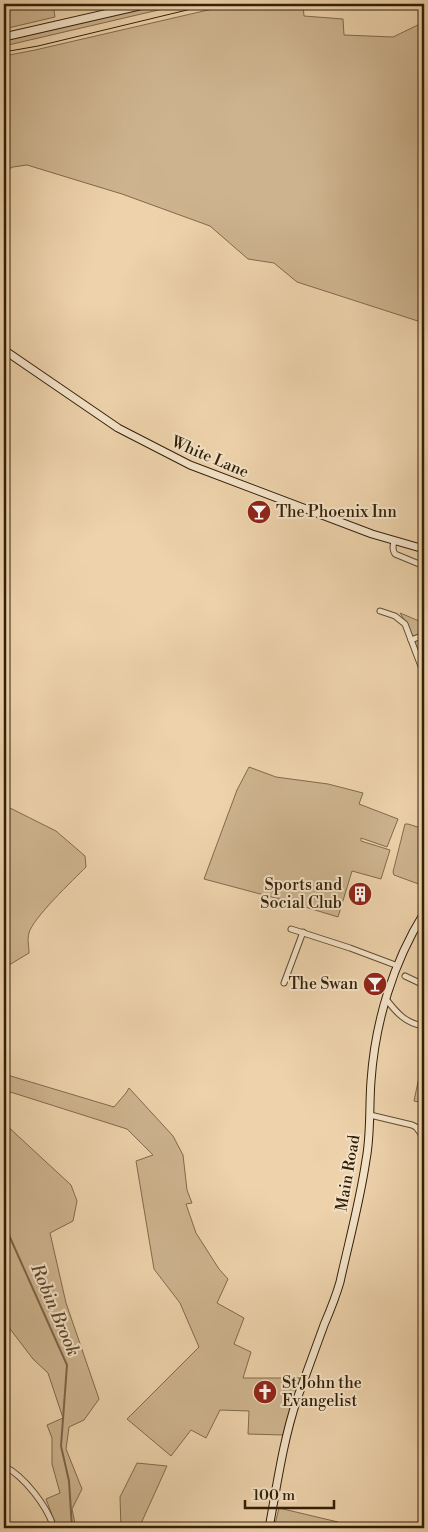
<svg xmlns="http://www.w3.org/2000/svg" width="428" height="1532" font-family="'Libre Bodoni',serif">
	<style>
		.green { fill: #cdb48f; stroke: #806a4b }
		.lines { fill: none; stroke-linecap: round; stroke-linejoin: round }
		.stream { stroke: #7d6648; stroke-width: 2 }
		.street-casing { stroke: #624c30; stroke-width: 7 }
		.secondary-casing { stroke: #332007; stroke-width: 9 }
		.street { stroke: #f3e2c8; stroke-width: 5 }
		.secondary { stroke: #f3e2c8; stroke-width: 7 }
		.tram { stroke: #332007; stroke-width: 1 }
		.labels { text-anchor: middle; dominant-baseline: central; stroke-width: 4; stroke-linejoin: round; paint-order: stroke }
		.street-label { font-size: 16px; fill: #332007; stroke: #f3e2c8 }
		.poi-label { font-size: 16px; fill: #332007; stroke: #f3e2c8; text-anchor: start }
		.water-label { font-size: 18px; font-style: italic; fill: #5e492d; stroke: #f3e2c8 }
	</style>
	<rect width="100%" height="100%" fill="#edd2ab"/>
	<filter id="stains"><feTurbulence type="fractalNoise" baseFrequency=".004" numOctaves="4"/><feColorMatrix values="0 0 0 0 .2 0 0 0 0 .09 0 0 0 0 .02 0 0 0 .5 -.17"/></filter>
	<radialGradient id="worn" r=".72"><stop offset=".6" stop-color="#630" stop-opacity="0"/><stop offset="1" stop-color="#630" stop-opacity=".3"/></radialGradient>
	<g class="green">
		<polygon points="4,4 53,4 55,17 4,29"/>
		<polygon points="159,4 167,4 167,8 4,46 4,39 51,30"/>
		<polygon points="234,4 303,4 304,16 343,19 344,35 393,37 420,24 423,26 424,24 424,323 297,282 274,263 248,259 210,226 122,194 27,165 13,167 4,171 4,56 35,50"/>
		<polygon points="400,613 424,623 423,664 405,621"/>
		<polygon points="249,767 276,777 328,784 363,793 359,804 398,819 387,847 361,838 361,841 390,850 381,879 352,871 338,917 279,899 204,879 237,790"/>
		<path d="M4 805 56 831 85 856 86 867C74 879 32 919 29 933 27 939 29 947 29 953L4 968Z"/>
		<polygon points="405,824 408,824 424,829 424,886 394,875 393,872"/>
		<polygon points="424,1053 424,1103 414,1101"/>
		<polygon points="4,1074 114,1107 126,1093 129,1088 173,1136 183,1155 187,1190 192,1203 186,1204 196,1233 219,1269 228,1279 217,1303 244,1318 234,1344 251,1352 243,1378 301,1378 283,1435 248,1434 249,1411 220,1410 206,1438 191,1430 171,1456 127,1419 199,1347 180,1303 154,1269 136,1161 153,1155 127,1129 4,1090"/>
		<polygon points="4,1123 71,1185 77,1201 73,1221 50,1233 66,1303 99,1399 84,1420 69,1427 66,1449 82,1489 72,1509 76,1528 57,1528 46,1499 60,1493 52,1464 52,1438 47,1425 63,1418 48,1373 33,1359 4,1321"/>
		<polygon points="137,1463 167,1466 139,1528 121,1528 120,1497"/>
		<polygon points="279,1508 338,1522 337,1528 274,1528"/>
	</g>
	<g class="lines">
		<polyline class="stream" points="4,1224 67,1365 61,1446 69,1481 72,1528"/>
		<g class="street-casing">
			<g id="street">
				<path d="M394 541C393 546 392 549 395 554L424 566"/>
				<polyline points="380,611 395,616 405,624 424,674"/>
				<polyline points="411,640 424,635"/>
				<polyline points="291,929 350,948 398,966"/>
				<polyline points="405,976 424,985"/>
				<polyline points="284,983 303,932"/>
				<path d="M386 999C396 1012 406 1024 424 1026"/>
				<polyline points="370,1115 412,1125 416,1127 424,1138"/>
				<path d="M4 1466C25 1477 47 1506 54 1528"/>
			</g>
		</g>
		<g class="secondary-casing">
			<g id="secondary">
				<polyline points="4,37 148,4"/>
				<polyline points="4,350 118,428 190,465 372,534 424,549"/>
				<path d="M269 1528C277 1485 283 1441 297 1399 306 1374 315 1349 324 1325 330 1311 336 1296 340 1282 349 1241 360 1201 366 1160 371 1134 369 1107 371 1081 375 1022 393 963 424 913"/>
			</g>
		</g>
		<use href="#street" class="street"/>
		<use href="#secondary" class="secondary"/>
		<polyline class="tram" points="4,52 38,46 212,4"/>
	</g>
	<defs>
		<g id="bar-disc" transform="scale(1.25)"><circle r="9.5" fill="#8f2418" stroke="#f3e2c8"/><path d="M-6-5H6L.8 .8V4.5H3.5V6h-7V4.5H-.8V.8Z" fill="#fff"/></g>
		<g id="building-disc" transform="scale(1.25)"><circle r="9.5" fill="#8f2418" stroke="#f3e2c8"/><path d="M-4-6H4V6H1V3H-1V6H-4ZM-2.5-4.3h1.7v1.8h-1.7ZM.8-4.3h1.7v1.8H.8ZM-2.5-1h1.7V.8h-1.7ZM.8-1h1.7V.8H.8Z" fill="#fff"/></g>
		<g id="church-disc" transform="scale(1.25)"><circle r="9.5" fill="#8f2418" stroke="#f3e2c8"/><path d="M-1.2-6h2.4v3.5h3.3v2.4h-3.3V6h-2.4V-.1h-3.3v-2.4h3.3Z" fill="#fff"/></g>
	</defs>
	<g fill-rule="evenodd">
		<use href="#bar-disc" x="259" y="512"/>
		<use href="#building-disc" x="360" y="894"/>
		<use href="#bar-disc" x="375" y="984"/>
		<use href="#church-disc" x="265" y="1392"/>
	</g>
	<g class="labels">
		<g class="street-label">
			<text transform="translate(210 457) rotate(23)">White Lane</text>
			<text transform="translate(348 1173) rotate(-80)">Main Road</text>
		</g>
		<g class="poi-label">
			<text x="276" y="512">The Phoenix Inn</text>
			<text x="342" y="885" text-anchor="end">Sports and<tspan x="342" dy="18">Social Club</tspan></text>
			<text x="358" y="984" text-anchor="end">The Swan</text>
			<text x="282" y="1383">St John the<tspan x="282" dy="18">Evangelist</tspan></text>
		</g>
		<g class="water-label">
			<text transform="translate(55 1310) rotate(67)">Robin Brook</text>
		</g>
	</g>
	<rect width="428" height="1532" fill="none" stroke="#edd2ab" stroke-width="20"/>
	<rect x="5" y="5" width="418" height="1522" fill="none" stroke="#332007" stroke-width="2.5"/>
	<rect x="10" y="10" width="408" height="1512" fill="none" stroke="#332007"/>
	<path d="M245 1500v8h89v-8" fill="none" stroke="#332007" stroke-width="2.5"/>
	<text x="253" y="1500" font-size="15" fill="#332007" stroke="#f3e2c8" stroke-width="4" paint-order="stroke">100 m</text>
	<rect width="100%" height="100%" filter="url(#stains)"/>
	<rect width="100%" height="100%" fill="url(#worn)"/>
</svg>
